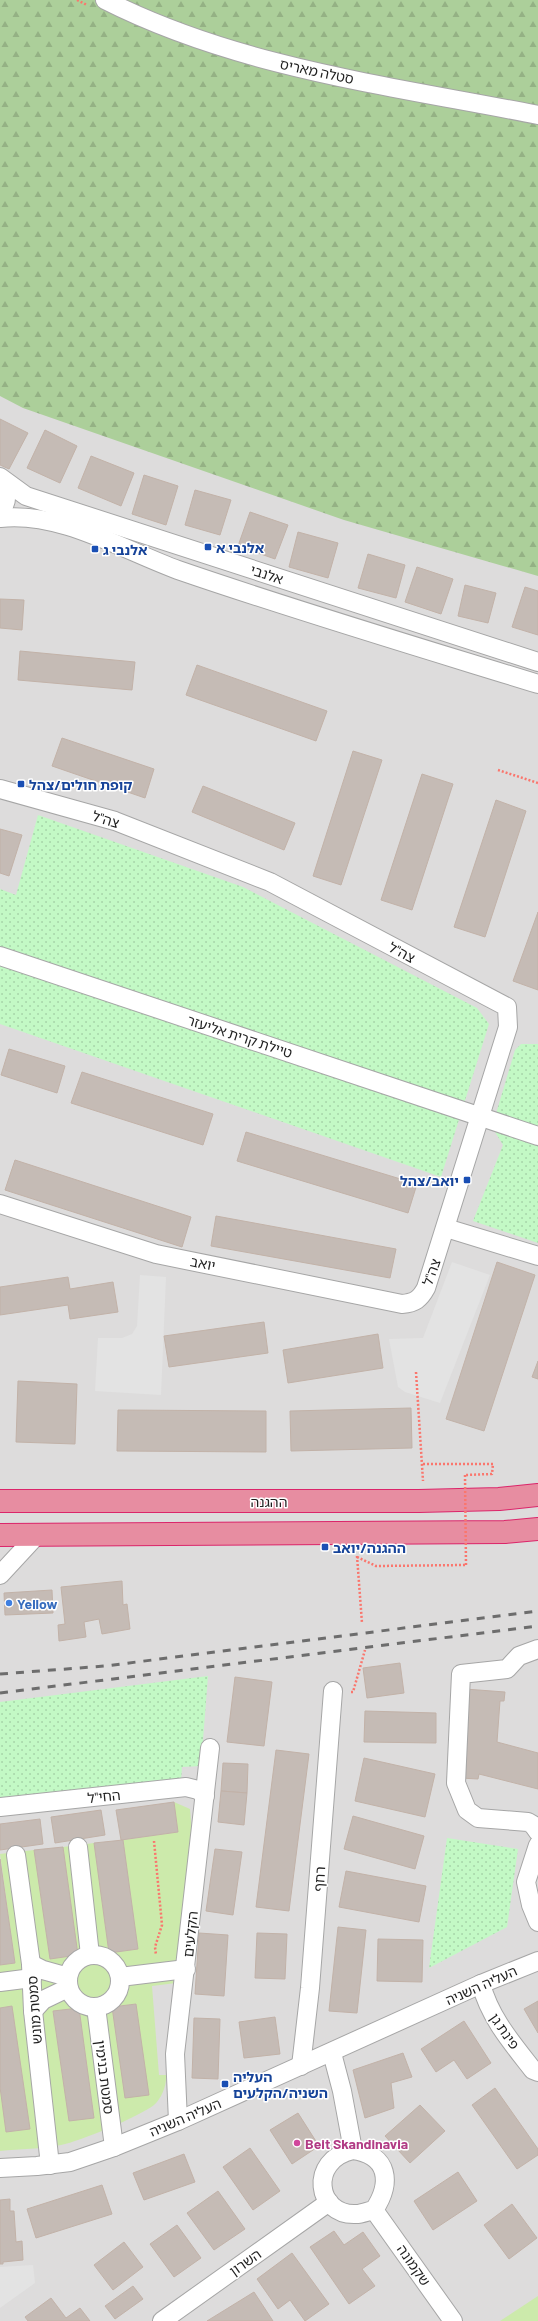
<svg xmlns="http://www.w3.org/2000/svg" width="538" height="2321" font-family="Barlow,'Noto Sans Hebrew',sans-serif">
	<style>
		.residential { fill: #dddcdc }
		.grass { fill: #cceaab; fill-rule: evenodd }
		.forest { fill: url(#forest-firs) }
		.park { fill: url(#park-dots) }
		.parking { fill: #e3e3e3 }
		.building { fill: #c5bbb5; stroke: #c2b2a8 }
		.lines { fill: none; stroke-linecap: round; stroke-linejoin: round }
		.minor-casing { stroke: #a6a6a6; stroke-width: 20 }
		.highway-casing { stroke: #db256a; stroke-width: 24 }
		.path { stroke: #fa766d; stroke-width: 2.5; stroke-dasharray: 2 2; stroke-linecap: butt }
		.minor { stroke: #fff; stroke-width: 18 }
		.highway { stroke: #e78da1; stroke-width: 22 }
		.rail { stroke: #6d6d6d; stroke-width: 3; stroke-dasharray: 8 8; stroke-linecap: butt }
		.path-bridge { stroke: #fa766d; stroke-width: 2.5; stroke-dasharray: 2 2; stroke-linecap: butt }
		.transit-dot { fill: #1a4fb4; stroke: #fff; stroke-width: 1.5 }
		.shop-dot { fill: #3f7fe0; stroke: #fff; stroke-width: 1.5 }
		.hotel-dot { fill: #d1479c; stroke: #fff; stroke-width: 1.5 }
		.labels { text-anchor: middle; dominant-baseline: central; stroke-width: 3; stroke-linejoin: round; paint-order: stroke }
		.street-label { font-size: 14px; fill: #1f1f1f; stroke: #fff }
		.transit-label { font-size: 14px; font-weight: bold; fill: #164399; stroke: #fff; text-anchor: start }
		.shop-label { font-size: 14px; font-weight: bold; fill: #366cbe; stroke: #fff; text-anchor: start }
		.hotel-label { font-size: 14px; font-weight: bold; fill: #b23c85; stroke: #fff; text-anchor: start }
	</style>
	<defs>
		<pattern id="forest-firs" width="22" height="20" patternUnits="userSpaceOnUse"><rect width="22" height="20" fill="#accf9a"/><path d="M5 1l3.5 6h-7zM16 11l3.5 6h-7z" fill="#94b184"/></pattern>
		<pattern id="park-dots" width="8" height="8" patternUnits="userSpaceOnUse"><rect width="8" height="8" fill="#c3f9c5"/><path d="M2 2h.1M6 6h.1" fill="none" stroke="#a7d5a9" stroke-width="1.8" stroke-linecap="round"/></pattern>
	</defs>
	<rect width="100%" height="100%" fill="#f0ece5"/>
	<rect class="residential" x="0" y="0" width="538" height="2321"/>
	<g class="grass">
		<path d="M174 1802 190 1809 193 1846 176 1983 152 1986 159 2075H166C167 2084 162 2098 154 2105 138 2117 81 2141 61 2145 41 2149 20 2149 0 2151V2087L6 2132 30 2129 12 2007 0 2008V1965L15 1963 0 1854 34 1850 50 1959 78 1955 63 1847 94 1843 109 1953 138 1949 123 1840 178 1832ZM135 2004H136L125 2098 112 2007ZM79 2008 94 2117 69 2121 53 2012Z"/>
		<polygon points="538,2296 538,2321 500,2321"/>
	</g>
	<polygon class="forest" points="0,0 538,0 538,576 344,520 23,408 0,396"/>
	<g class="park">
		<polygon points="38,815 243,887 477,1008 489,1024 441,1177 0,1024 0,889 16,895"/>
		<polygon points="521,1044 538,1044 538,1243 473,1221 503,1145 492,1127 515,1050"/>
		<polygon points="208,1676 201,1766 182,1767 181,1781 0,1799 0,1702"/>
		<polygon points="447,1838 518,1849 507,1927 429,1968"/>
	</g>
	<g class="parking">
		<polygon points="452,1262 490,1275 440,1403 405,1392 398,1387 389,1339 423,1338"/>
		<polygon points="140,1275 166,1277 161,1395 95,1391 98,1338 122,1338 132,1334 137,1326"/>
		<polygon points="33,2265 35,2283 0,2308 0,2267"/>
	</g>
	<g class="building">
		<polygon points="0,419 28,433 9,469 0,465"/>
		<polygon points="45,430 77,446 60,483 27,468"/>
		<polygon points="91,456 134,473 121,506 78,488"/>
		<polygon points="144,475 178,486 166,525 132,514"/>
		<polygon points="195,490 231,500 220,535 185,525"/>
		<polygon points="250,512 288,525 275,559 238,546"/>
		<polygon points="298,532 338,543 328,578 289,567"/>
		<polygon points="368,554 405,565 396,598 358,588"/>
		<polygon points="417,567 453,579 441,614 405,602"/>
		<polygon points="465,585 496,593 488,623 458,616"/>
		<polygon points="525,587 538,591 538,635 512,627"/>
		<polygon points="0,599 24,600 22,630 0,628"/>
		<polygon points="20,651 135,662 132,690 18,680"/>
		<polygon points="197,665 327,711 316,741 186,695"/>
		<polygon points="62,738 154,769 145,798 52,766"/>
		<polygon points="353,751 382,760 341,885 313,876"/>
		<polygon points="422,774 453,784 412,910 381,900"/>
		<polygon points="203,786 295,823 284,850 192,812"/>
		<polygon points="496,800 526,811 485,937 454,927"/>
		<polygon points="0,829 22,835 9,876 0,873"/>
		<polygon points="538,912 538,990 513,981"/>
		<polygon points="9,1049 65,1066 57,1093 1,1075"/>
		<polygon points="82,1072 213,1114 203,1145 71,1103"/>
		<polygon points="246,1132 417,1184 408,1213 237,1161"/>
		<polygon points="15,1160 191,1217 182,1247 5,1190"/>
		<polygon points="216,1216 396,1249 390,1278 211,1246"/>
		<polygon points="497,1262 535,1275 484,1431 446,1419"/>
		<polygon points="68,1277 70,1289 113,1282 118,1312 70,1319 68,1305 0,1315 0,1287"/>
		<polygon points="264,1322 268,1353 169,1367 164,1336"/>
		<polygon points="378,1334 383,1368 288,1383 283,1350"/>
		<polygon points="538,1361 538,1379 532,1377"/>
		<polygon points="18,1381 77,1384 75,1444 16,1442"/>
		<polygon points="411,1408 412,1448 291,1451 290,1411"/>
		<polygon points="118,1410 266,1411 266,1452 117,1451"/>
		<polygon points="122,1581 123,1605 127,1604 130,1629 102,1634 99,1619 84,1622 86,1637 59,1641 58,1625 65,1624 61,1587"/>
		<polygon points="52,1590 53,1613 5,1615 4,1593"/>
		<polygon points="400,1663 404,1693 367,1698 363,1668"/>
		<polygon points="235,1677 272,1682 264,1746 227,1742"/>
		<polygon points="465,1689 505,1692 504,1701 500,1701 497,1742 538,1753 538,1789 479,1774 478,1779 460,1778"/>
		<polygon points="365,1711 436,1713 436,1743 364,1742"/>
		<polygon points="276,1750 309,1754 289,1911 256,1907"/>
		<polygon points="364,1758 435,1774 425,1817 355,1801"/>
		<polygon points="223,1763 248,1764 247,1793 221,1791"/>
		<polygon points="221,1791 247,1793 244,1825 218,1822"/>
		<polygon points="174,1802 178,1832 121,1840 116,1810"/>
		<polygon points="101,1810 105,1835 55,1843 51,1817"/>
		<polygon points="353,1816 424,1836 415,1869 344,1849"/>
		<polygon points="40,1819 43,1844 0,1850 0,1824"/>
		<polygon points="123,1840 138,1949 109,1953 94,1843"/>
		<polygon points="63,1847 78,1955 50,1959 34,1850"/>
		<polygon points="215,1849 242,1852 233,1915 206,1911"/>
		<polygon points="0,1859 15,1963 0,1965"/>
		<polygon points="346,1871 426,1886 419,1922 339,1907"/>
		<polygon points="338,1927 366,1930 357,2013 329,2011"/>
		<polygon points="199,1933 228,1935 224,1996 195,1994"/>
		<polygon points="257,1933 287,1934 285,1979 255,1978"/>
		<polygon points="378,1939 423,1940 422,1982 377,1981"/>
		<polygon points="538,2001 538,2033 524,2009"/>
		<polygon points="136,2004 149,2095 125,2098 112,2007"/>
		<polygon points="12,2006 30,2129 6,2132 0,2087 0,2008"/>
		<polygon points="79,2008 94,2118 69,2121 53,2011"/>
		<polygon points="275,2017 280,2054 244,2058 239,2022"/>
		<polygon points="194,2018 220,2019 218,2079 192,2078"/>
		<polygon points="464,2021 491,2063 467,2079 454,2060 436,2072 421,2049"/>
		<polygon points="403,2053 412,2077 391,2083 394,2108 365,2118 353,2070"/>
		<polygon points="495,2088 538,2149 538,2155 517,2169 472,2105"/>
		<polygon points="420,2105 445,2131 410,2163 385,2136"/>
		<polygon points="298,2113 319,2146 292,2164 270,2130"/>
		<polygon points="250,2148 280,2191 253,2210 223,2167"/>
		<polygon points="184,2154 195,2182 144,2200 133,2173"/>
		<polygon points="458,2172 477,2201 433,2230 414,2201"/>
		<polygon points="102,2185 112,2214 36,2238 27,2209"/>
		<polygon points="218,2191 245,2229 214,2250 187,2213"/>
		<polygon points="10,2199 10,2211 14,2211 16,2242 22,2241 23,2260 3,2262 3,2264 0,2264 0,2200"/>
		<polygon points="512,2204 537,2238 509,2259 484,2225"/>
		<polygon points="177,2225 201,2258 174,2277 150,2244"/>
		<polygon points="334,2231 344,2245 363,2232 380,2256 362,2269 375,2286 349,2304 310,2247"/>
		<polygon points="124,2242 143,2267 113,2290 94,2265"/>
		<polygon points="292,2253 329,2304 305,2321 290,2300 278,2309 257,2279"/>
		<polygon points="133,2286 143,2299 115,2319 105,2306"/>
		<polygon points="254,2292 273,2321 207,2321"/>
		<polygon points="51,2298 66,2318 80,2308 90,2321 28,2321 25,2317"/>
	</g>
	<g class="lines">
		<g class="minor-casing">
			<g id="minor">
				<path d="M105 0C239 68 392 86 538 115"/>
				<polyline points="0,477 26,496 538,662"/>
				<path d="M0 478C9 489 8 502 0 513"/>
				<path d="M0 518C60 511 123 550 178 570 297 611 418 647 538 684"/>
				<path d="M0 789 115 821 270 882 507 1007 508 1027 426 1288C420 1299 415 1303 402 1304L156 1254 0 1204"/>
				<polyline points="0,956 538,1136"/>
				<polyline points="446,1228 538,1256"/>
				<polyline points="0,1575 37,1535"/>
				<polyline points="538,1649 519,1656 507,1669 461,1674 456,1783 467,1810 478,1818 528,1822 533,1825 538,1832"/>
				<polyline points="0,1807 186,1787 198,1790 205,1796"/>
				<polyline points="538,1845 526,1882 531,1905 538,1922"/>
				<polyline points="78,1847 90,1955"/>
				<polyline points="16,1855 31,1964 33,2011 50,2165"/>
				<circle cx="94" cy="1981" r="26"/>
				<polyline points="31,1964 43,1970 68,1977"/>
				<polyline points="120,1977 186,1969"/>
				<polyline points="0,1982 32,1978"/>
				<path d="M481 1984C490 2018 512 2043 533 2070L538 2072"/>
				<polyline points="96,2007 114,2147"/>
				<polyline points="33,2011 43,2000 68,1988"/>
				<polyline points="332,2053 342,2091 353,2150"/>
				<polyline points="301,2066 310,1988 333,1691"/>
				<polyline points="178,2121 175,2054 210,1748"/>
				<path d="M353 2150C389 2155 392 2183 374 2210 368 2211 362 2214 356 2214 316 2216 308 2160 353 2150Z"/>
				<polyline points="0,2168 37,2166 70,2162 114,2147 178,2121 481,1984 538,1961"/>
				<polyline points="374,2210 453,2321"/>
				<polyline points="162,2321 329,2202"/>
			</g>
		</g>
		<g class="highway-casing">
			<g id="highway">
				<polyline points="0,1501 419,1501 499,1499 538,1495"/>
				<polyline points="0,1535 505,1532 538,1529"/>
			</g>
		</g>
		<g class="path">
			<polyline points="77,0 87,5"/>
			<polyline points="498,770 538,783"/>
			<polyline points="416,1372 423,1481"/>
			<polyline points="423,1464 493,1464 492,1474 465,1475"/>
			<polyline points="357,1556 362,1623"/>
			<polyline points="357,1557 376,1566 466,1565"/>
			<polyline points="351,1692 353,1692 365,1650"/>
			<polyline points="154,1841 162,1925 155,1947 156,1955"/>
		</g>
		<use href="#minor" class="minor"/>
		<use href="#highway" class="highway"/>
		<g class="rail">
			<polyline points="0,1674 105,1666 538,1611"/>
			<polyline points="0,1693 538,1626"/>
		</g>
		<polyline class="path-bridge" points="465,1475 466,1565"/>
	</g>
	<g class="transit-dot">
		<rect x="204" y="543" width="8" height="8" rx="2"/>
		<rect x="91" y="545" width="8" height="8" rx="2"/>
		<rect x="17" y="780" width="8" height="8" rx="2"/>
		<rect x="463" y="1176" width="8" height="8" rx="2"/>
		<rect x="321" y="1543" width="8" height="8" rx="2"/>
		<rect x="221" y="2080" width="8" height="8" rx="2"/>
	</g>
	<circle class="shop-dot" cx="9" cy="1603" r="4"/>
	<circle class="hotel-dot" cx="297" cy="2143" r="4"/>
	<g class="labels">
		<g class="street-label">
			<text transform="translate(317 71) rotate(12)">סטלה מאריס</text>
			<text transform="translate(267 574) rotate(18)">אלנבי</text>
			<text transform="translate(106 819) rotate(17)">צה"ל</text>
			<text transform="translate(402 952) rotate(28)">צה"ל</text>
			<text transform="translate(240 1036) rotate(18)">טיילת קרית אליעזר</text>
			<text transform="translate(203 1263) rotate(11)">יואב</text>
			<text transform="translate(431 1272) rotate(-70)">צה"ל</text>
			<text x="269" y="1501">ההגנה</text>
			<text transform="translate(104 1796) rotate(-6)">החי"ל</text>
			<text transform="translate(319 1879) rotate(-86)">רחף</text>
			<text transform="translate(190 1934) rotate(-84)">הקלעים</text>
			<text transform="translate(481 1985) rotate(-24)">העליה השניה</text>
			<text transform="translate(34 2010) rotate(-94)">סמטת מונש</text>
			<text transform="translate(505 2031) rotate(55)">פינת גן</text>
			<text transform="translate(105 2077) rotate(83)">סמטת בנימין</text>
			<text transform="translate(185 2117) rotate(-23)">העליה השניה</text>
			<text transform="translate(245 2262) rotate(-35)">השרון</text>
			<text transform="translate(414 2265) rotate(55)">שקמונה</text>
		</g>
		<g class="transit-label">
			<text x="216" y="547">אלנבי א</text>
			<text x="103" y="549">אלנבי ג</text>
			<text x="29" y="784">קופת חולים/צהל</text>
			<text x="459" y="1180" text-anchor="end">יואב/צהל</text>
			<text x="333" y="1547">ההגנה/יואב</text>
			<text x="233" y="2076">העליה<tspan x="233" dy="16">השניה/הקלעים</tspan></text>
		</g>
		<g class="shop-label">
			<text x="17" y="1603">Yellow</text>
		</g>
		<g class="hotel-label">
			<text x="305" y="2143">Beit Skandinavia</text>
		</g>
	</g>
</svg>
